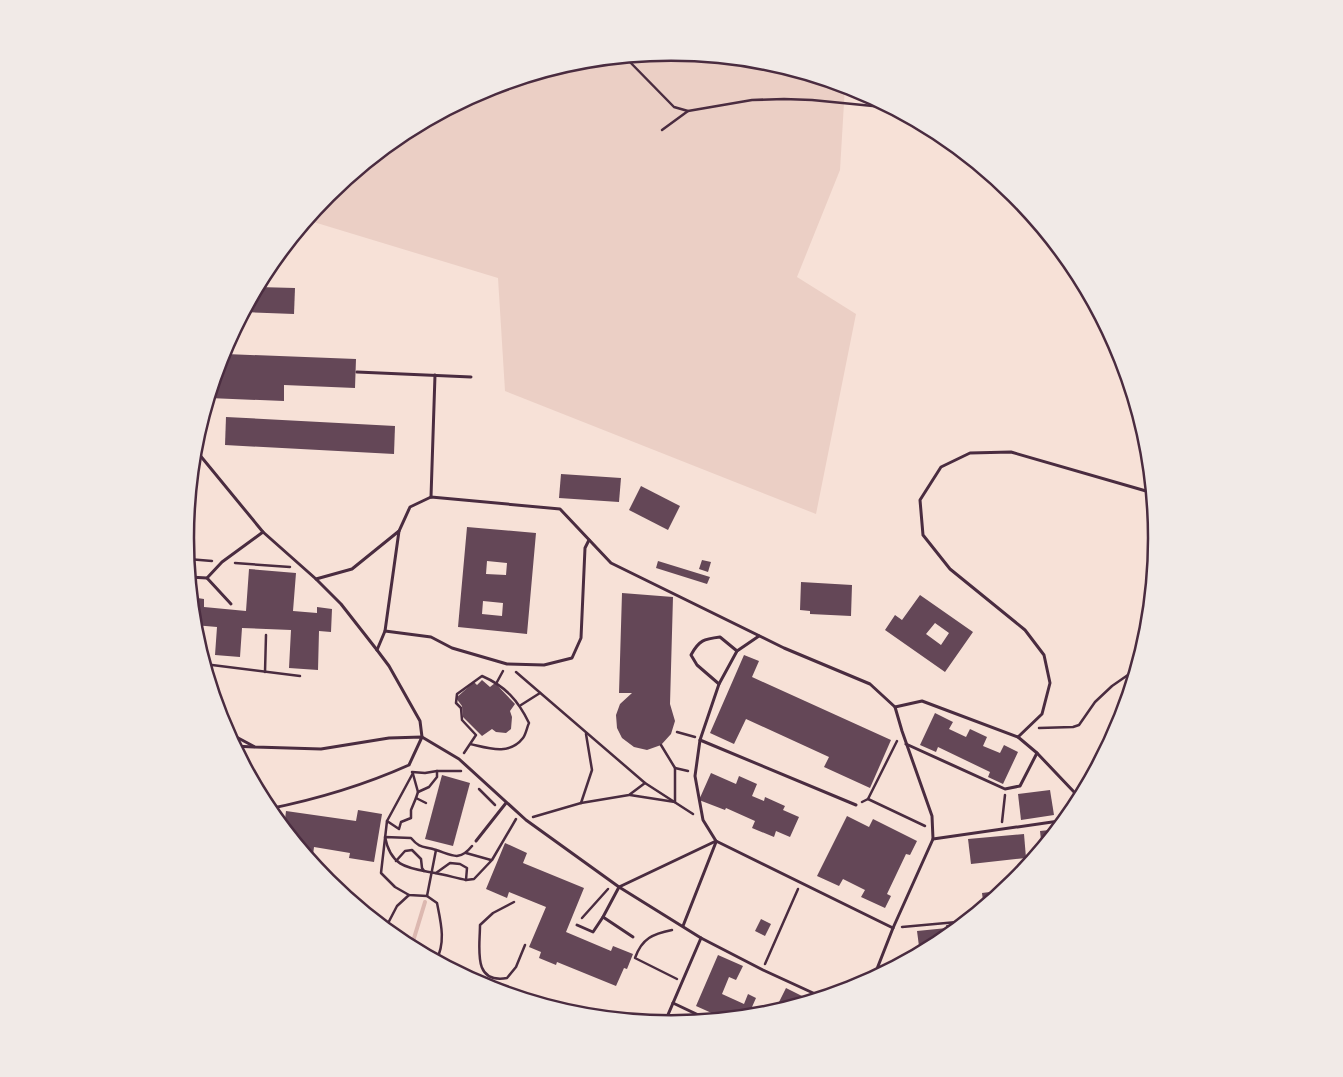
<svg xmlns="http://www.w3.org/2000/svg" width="1343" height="1077" font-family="'Titillium Web',sans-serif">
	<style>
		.green { fill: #ebcfc5 }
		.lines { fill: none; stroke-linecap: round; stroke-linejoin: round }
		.stream { stroke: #dcb8b0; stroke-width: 4 }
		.building { fill: #644757; fill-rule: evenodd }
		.path { stroke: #4a2c40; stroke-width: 2.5 }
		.service { stroke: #4a2c40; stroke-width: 3 }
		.rim { fill: none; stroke: #4a2c40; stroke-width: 2.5 }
	</style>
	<rect width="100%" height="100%" fill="#f7e1d7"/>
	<polygon class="green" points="672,53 767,62 845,86 840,170 797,277 856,314 816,514 505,391 498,278 307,220 328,195 402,134 486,89 577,62"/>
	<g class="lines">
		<polyline class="stream" points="411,948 425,902"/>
	</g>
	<g class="building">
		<polygon points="258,287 295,288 294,314 244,312"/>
		<polygon points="226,346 226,354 356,359 355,388 284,385 284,401 209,398"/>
		<polygon points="226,417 395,426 394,454 225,445"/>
		<polygon points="561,474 621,478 619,502 559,498"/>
		<polygon points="641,486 680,506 668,530 629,510"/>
		<path d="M467 527 536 533 527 634 458 627ZM487 561 507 563 506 575 486 574ZM483 601 503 603 502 616 482 614Z"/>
		<polygon points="702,560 711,562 708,572 699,569"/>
		<polygon points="658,561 710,577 707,584 656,568"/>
		<polygon points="249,569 296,573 293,611 317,613 317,607 332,609 331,632 319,631 318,670 289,668 291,630 242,628 240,657 215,655 217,627 194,625 191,597 204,599 204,607 246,611"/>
		<polygon points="801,582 852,585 851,616 810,614 810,611 800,610"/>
		<polygon points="622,593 673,597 670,704 675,721 671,734 661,745 647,750 634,747 622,738 617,728 616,715 620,704 632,693 619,693"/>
		<path d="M920 595 973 632 945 672 885 630 895 615 902 620ZM935 623 949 633 941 645 926 634Z"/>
		<polygon points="744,655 759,661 752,677 891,740 870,788 824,767 829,757 746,719 734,744 710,733"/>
		<polygon points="482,680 490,687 495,683 515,704 510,711 512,717 511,729 506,733 496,732 492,729 482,736 463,717 462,706 456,698 474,682 477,685"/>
		<polygon points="935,713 953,722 949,729 966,737 970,729 987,737 983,746 1000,753 1004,745 1018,752 1003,784 988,777 990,772 938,747 936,752 920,745"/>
		<polygon points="711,773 736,784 739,776 757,784 752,796 764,801 765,797 785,806 783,810 799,817 790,837 776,831 774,837 752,828 755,821 726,808 725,810 699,800"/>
		<polygon points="442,775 470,783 453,846 425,839"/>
		<polygon points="1050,790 1054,815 1021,820 1018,794"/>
		<polygon points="358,810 382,814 374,862 349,858 350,853 314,847 312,863 284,828 286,811 356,821"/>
		<polygon points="847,816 869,827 873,819 917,841 910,855 906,854 887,894 891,896 885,908 861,897 865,890 843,879 839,886 817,876"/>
		<polygon points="1059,829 1042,849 1040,831"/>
		<polygon points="1024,834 1026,858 971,864 968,839"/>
		<polygon points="505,843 527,853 523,863 584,888 566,932 611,951 613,946 633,954 627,969 624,968 616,986 557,962 556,965 539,958 541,952 529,947 546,907 509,892 507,898 486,889"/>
		<polygon points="1005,890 984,908 982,893"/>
		<polygon points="761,919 771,924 765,936 755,931"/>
		<polygon points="957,924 957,928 960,928 941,943 920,954 917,931 947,928 946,925"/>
		<polygon points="718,955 743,966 736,980 729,977 722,994 744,1004 748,994 756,998 752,1007 768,1015 725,1019 696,1006"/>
		<polygon points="786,988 808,999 806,1003 777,1012 781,1003 779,1002"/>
	</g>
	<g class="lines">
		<g class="path">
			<polyline points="625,57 674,107 688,111 752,100 784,99 812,100 893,108"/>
			<polyline points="662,130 688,111"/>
			<polyline points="188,559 212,561"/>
			<polyline points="235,563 290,567"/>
			<polyline points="204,664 300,676"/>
			<polyline points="265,672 266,635"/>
			<polyline points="516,672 645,783 693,814"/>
			<polyline points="497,682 503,671"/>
			<polyline points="521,705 540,693"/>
			<polyline points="1039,728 1073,727 1079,725 1095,702 1112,686 1138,668"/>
			<polyline points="677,732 695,737"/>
			<path d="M464 753 470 744C488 748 509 756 523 738 526 734 527 727 529 723 518 700 505 686 482 676L457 694 456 703 461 708 462 720 476 735 470 744"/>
			<polyline points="675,768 688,771"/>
			<polyline points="412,772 425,773 437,771 461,771"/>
			<path d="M413 773 387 821 381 873 395 887 409 895 427 896 437 903C441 923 446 942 436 961"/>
			<polyline points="413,774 418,792 416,798 426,803"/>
			<polyline points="479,789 495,805"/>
			<polyline points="418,792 429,787 437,777 437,771"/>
			<polyline points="630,795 675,802 675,768 661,745"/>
			<polyline points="868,799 925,826"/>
			<polyline points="862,802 868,799 897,741"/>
			<polyline points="581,803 592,770 586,734"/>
			<polyline points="533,817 581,803 629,795 645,783"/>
			<polyline points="387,821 399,829 401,822 411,818 411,810 416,798"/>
			<polyline points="1002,822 1005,795"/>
			<path d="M472 846C459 862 452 855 436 850 424 846 420 849 411 838L385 837C391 868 409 868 435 873 446 875 456 878 466 880L474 879 492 860 516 819"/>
			<polyline points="466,853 491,860"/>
			<polyline points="396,861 405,851 412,850 421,859 422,868 424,871"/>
			<polyline points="436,873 450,863 460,864 467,868 466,880"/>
			<polyline points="427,896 436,850"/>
			<path d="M514 902 493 913 480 925C480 948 472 984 507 978L516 967 525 945"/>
			<polyline points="582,918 608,889"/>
			<polyline points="902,927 968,921"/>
			<polyline points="385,929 397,906 409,895"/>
			<path d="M672 930C653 934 642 938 635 958L677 979"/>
			<polyline points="765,964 798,889"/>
		</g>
		<g class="service">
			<polyline points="357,372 471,377"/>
			<polyline points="194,448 263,532 316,579 341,604 377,650 389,666 420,721 422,737 459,759 526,820 619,887 701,938 763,970 824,998"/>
			<polyline points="431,497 435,375"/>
			<polyline points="189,577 207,578 222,562 263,532"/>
			<polyline points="207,578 231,604"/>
			<polyline points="316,579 352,569 399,531 410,507 431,497 560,509 611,563 784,648 870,684 895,707 902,731 932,816 933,839 893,928 873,979"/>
			<polyline points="385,631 399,531"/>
			<polyline points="759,636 737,651 719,684 700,740 695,776 703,820 716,841 893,928"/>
			<polyline points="377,650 385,631 431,637 452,648 507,664 544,665 572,658 581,638 585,548 589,540"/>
			<path d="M719 684 697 665 691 655C699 640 704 639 720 637L737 651"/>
			<polyline points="895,707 922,701 1018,737 1037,753 1020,786 1005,789 906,744"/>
			<path d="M227 732 255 747 321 749 389 738 422 737 409 765C362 786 318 799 268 809"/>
			<polyline points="1018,737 1042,714 1050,683 1044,655 1025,630 950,569 923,535 920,500 941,467 970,453 1011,452 1153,493"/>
			<polyline points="700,740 856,805"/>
			<polyline points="234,746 254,747"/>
			<polyline points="1037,753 1075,793 1076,807"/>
			<polyline points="1075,793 1084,793"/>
			<polyline points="933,839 1066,820"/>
			<polyline points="476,841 506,803"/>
			<polyline points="577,925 593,932 603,917"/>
			<polyline points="683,926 716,842"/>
			<polyline points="633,937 603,917 619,887 716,841"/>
			<polyline points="673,1003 711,1021"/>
			<polyline points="664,1024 701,938"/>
		</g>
	</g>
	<path d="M0 0H1343V1077H0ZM194 538a477 477 0 1 1 954 0a477 477 0 1 1-954 0Z" fill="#f1eae7" fill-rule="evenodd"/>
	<path class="rim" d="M194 538a477 477 0 1 1 954 0a477 477 0 1 1-954 0Z"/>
</svg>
